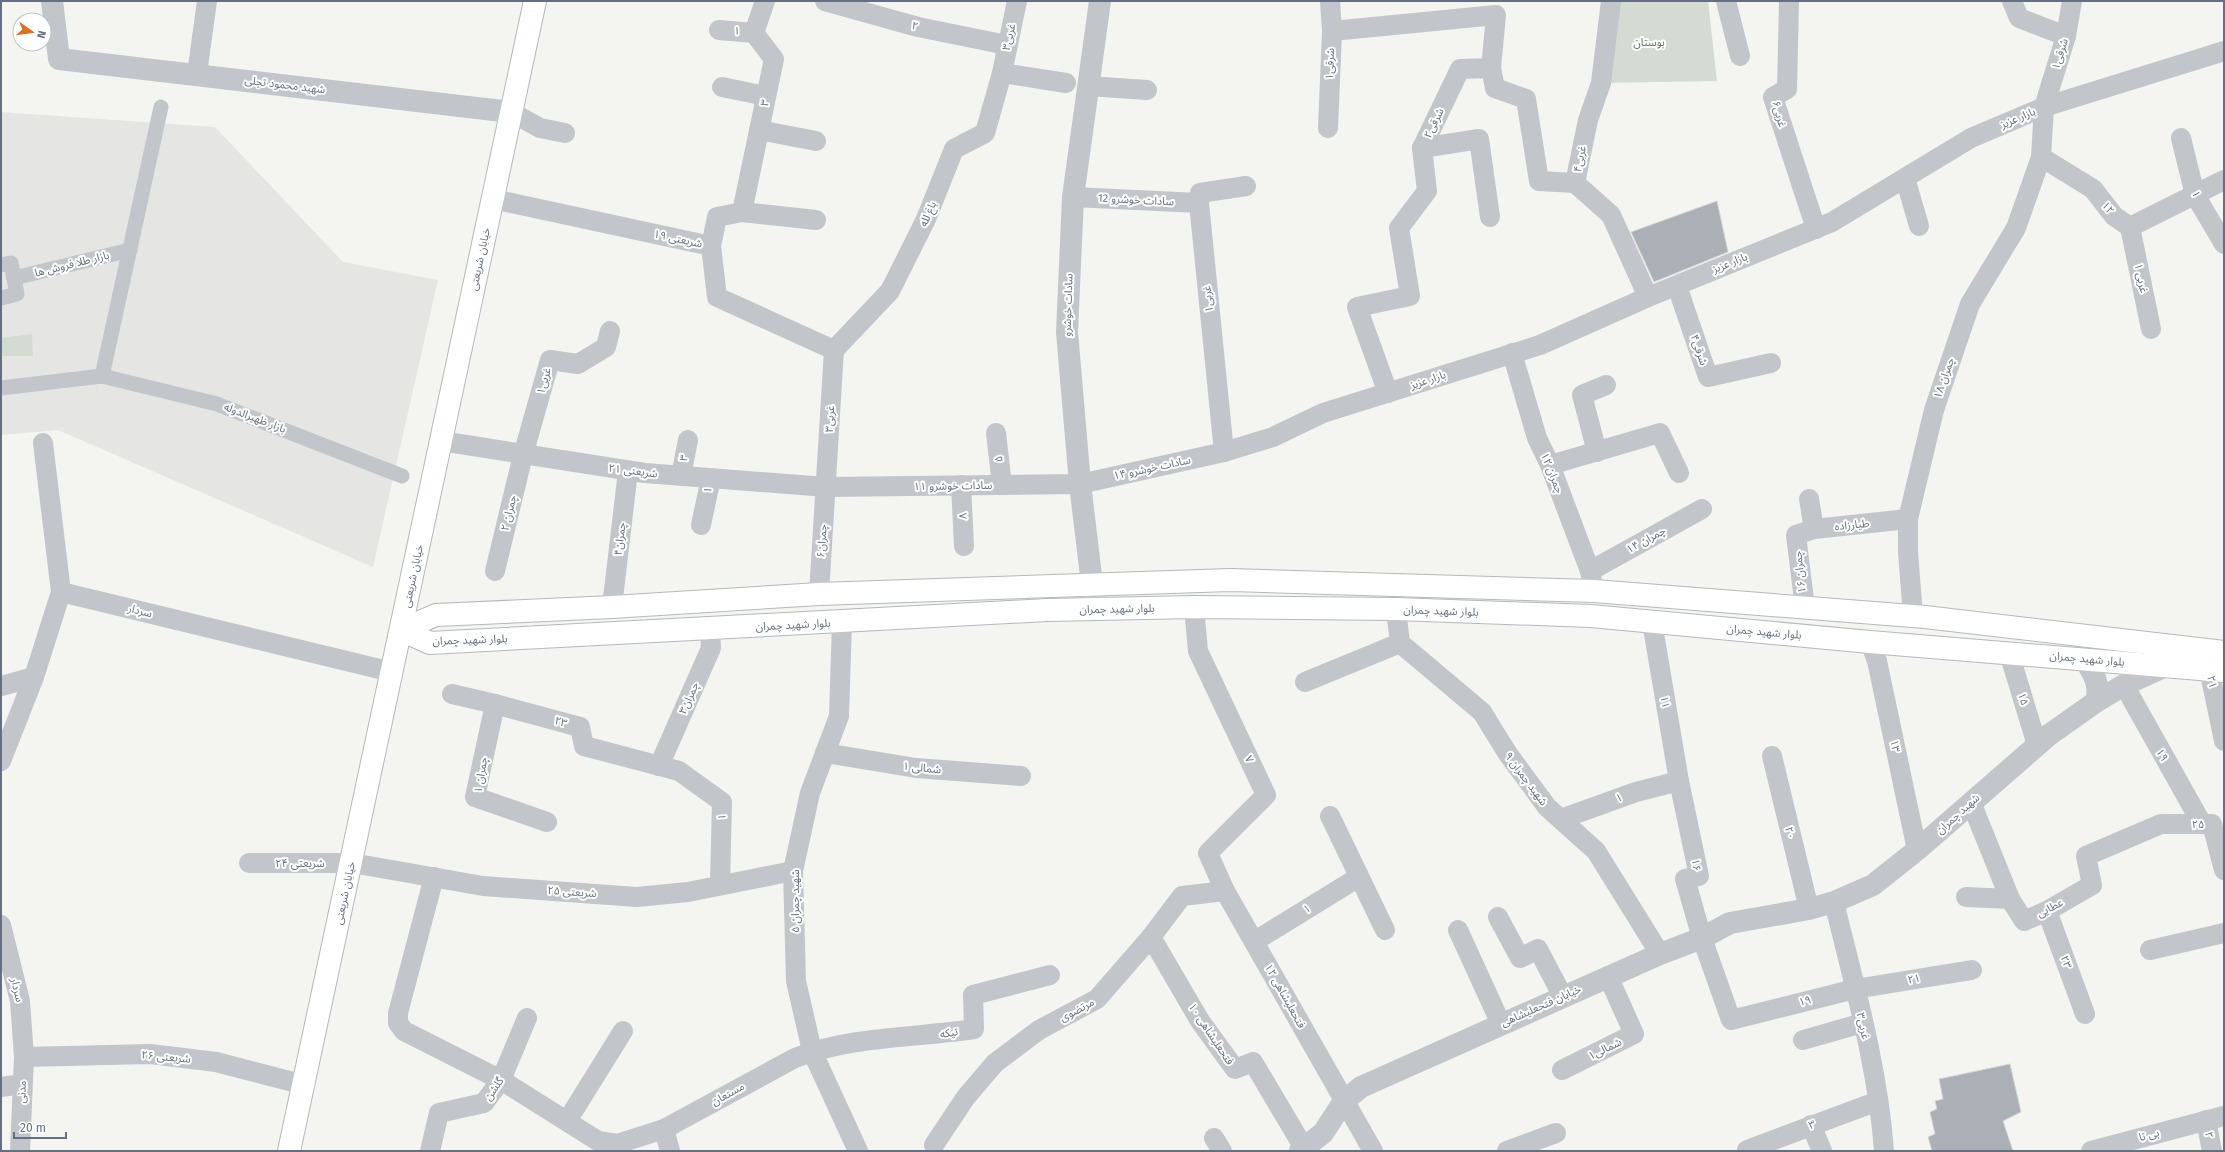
<svg xmlns="http://www.w3.org/2000/svg" width="2225" height="1152" font-family="'Fira Sans','Noto Sans Arabic',sans-serif">
	<style>
		.built { fill: #e5e6e4 }
		.green { fill: #d4dbd2 }
		.building { fill: #aab0b6; stroke: #d5d6d3 }
		.lines { fill: none; stroke-linecap: round; stroke-linejoin: round }
		.secondary-casing { stroke: #b4b8bd; stroke-width: 24 }
		.pedestrian { stroke: #c2c5c9; stroke-width: 15 }
		.minor { stroke: #c2c5c9; stroke-width: 20 }
		.tertiary { stroke: #c2c5c9; stroke-width: 22 }
		.secondary { stroke: #fff; stroke-width: 22 }
		.labels { text-anchor: middle; dominant-baseline: central; stroke-width: 4; stroke-linejoin: round; paint-order: stroke }
		.street-label { font-size: 11px; fill: #647081; stroke: #fff }
		.park-label { font-size: 11px; fill: #647863; stroke: #fff }
	</style>
	<rect width="100%" height="100%" fill="#f4f5f1"/>
	<polygon class="built" points="1,112 215,127 343,262 438,280 373,567 58,430 1,435"/>
	<g class="green">
		<polygon points="1611,1 1708,1 1717,81 1601,83"/>
		<polygon points="32,334 33,356 1,356 1,338"/>
	</g>
	<g class="building">
		<polygon points="1717,201 1728,252 1654,282 1631,232"/>
		<polygon points="2010,1064 2021,1112 2003,1121 2013,1151 1932,1151 1928,1137 1935,1134 1930,1112 1937,1109 1935,1101 1943,1099 1939,1079"/>
	</g>
	<g class="lines">
		<g class="secondary-casing">
			<g id="secondary">
				<polyline points="401,630 436,615 612,607 819,594 1230,580 1594,591 1925,617 2224,652"/>
				<polyline points="401,630 430,643 1047,610 1194,607 1396,609 1591,616 1870,642 2224,671"/>
				<polyline points="289,1151 535,1"/>
			</g>
		</g>
		<g class="pedestrian">
			<polyline points="1,265 11,263 17,294 1,298"/>
			<polyline points="14,278 130,250"/>
			<polyline points="102,376 161,107"/>
			<polyline points="1,388 102,376 217,404 402,476"/>
		</g>
		<g class="minor">
			<polyline points="825,1 918,27 1007,45"/>
			<polyline points="1611,1 1601,83 1588,120 1575,183 1611,215 1648,297"/>
			<polyline points="1726,1 1740,56"/>
			<polyline points="1789,1 1787,89 1773,97 1816,229"/>
			<polyline points="2012,1 2019,18 2066,36"/>
			<polyline points="2072,1 2066,36 2044,107 2041,157 2093,189 2114,216 2130,227 2224,180"/>
			<polyline points="719,30 754,33"/>
			<polyline points="1332,31 1496,15 1491,68 1460,69 1422,148 1427,191 1399,228 1410,296 1357,307 1388,393"/>
			<polyline points="1491,68 1495,88 1526,99 1539,181 1575,183"/>
			<polyline points="1002,73 1066,83"/>
			<polyline points="197,74 207,1"/>
			<polyline points="1088,86 1147,90"/>
			<polyline points="722,87 766,96"/>
			<polyline points="511,112 540,128 565,133"/>
			<polyline points="1328,128 1332,31 1330,1"/>
			<polyline points="759,130 816,141"/>
			<polyline points="2181,138 2195,195 2224,244"/>
			<polyline points="1422,148 1479,139 1490,217"/>
			<polyline points="1905,178 1919,226"/>
			<polyline points="1073,197 1199,203"/>
			<polyline points="493,199 711,246 717,297 834,350"/>
			<polyline points="742,212 816,220"/>
			<polyline points="2130,227 2151,329"/>
			<polyline points="711,246 717,217 742,212 774,59 754,33 765,1"/>
			<polyline points="1677,286 1708,377 1771,363"/>
			<polyline points="834,350 890,291 926,219 954,149 985,133 1002,73 1017,1"/>
			<polyline points="1512,353 1537,438 1550,465 1590,571 1594,591"/>
			<polyline points="996,433 1002,485"/>
			<polyline points="441,441 645,473 826,487 1080,484 1224,452 1273,437 1323,413 1540,345 1648,297 1832,222 1971,138 2044,107 2224,51"/>
			<polyline points="1224,452 1199,203 1200,193 1246,186"/>
			<polyline points="1597,452 1582,395 1606,385"/>
			<polyline points="1550,465 1660,433 1679,473"/>
			<polyline points="681,476 688,440"/>
			<polyline points="961,485 964,546"/>
			<polyline points="1809,499 1814,529"/>
			<polyline points="701,525 711,478"/>
			<polyline points="495,571 523,455 550,360 578,364 606,347 610,331"/>
			<polyline points="1590,571 1702,509"/>
			<polyline points="61,592 392,672"/>
			<polyline points="819,594 834,350"/>
			<polyline points="612,607 628,471"/>
			<polyline points="1194,607 1198,651 1266,795 1208,853 1225,891 1373,1151"/>
			<polyline points="1805,608 1796,535 1814,529 1908,519"/>
			<polyline points="1396,609 1400,643 1482,712 1508,754 1547,807 1596,851 1660,954"/>
			<polyline points="1913,616 1908,552 1908,519 1934,410 1970,304 2016,228 2041,157"/>
			<polyline points="842,622 839,716 810,793 793,871 796,981 812,1051 858,1151"/>
			<polyline points="1652,622 1679,781 1699,876 1685,879 1702,938 1731,1020 1855,989 1972,970"/>
			<polyline points="1870,642 1877,661 1917,850"/>
			<polyline points="2009,653 2037,745"/>
			<polyline points="2209,669 2224,741"/>
			<polyline points="1305,682 1400,643"/>
			<polyline points="2124,685 2202,824"/>
			<polyline points="1,686 34,677"/>
			<polyline points="452,694 495,704 580,727 584,746 679,771 722,802 720,884"/>
			<polyline points="495,704 475,797 547,822"/>
			<polyline points="825,753 916,768 1021,776"/>
			<polyline points="1772,756 1809,909"/>
			<polyline points="1,761 34,677 61,592 43,443"/>
			<polyline points="659,766 711,648 710,629"/>
			<polyline points="1971,802 2010,899 2024,921 2047,911 2092,885 2086,856 2161,824 2212,824 2224,870"/>
			<polyline points="1330,816 1385,930"/>
			<polyline points="1561,819 1636,792 1679,781"/>
			<polyline points="249,863 352,863 483,886 637,897 688,892 793,871"/>
			<polyline points="434,877 398,1013 398,1023 404,1031 501,1080 598,1141 617,1144 664,1129"/>
			<polyline points="1966,897 2010,899"/>
			<path d="M1834 902C1854 984 1878 1067 1884 1151"/>
			<polyline points="2047,911 2085,1014"/>
			<polyline points="1498,917 1520,958 1538,949 1563,997"/>
			<polyline points="1,925 20,1001 24,1057 20,1151"/>
			<polyline points="1458,930 1501,1024"/>
			<polyline points="1151,937 1200,1021 1235,1069 1253,1062 1304,1148"/>
			<polyline points="1255,941 1359,877"/>
			<polyline points="2150,950 2224,933"/>
			<polyline points="1803,1040 1863,1023"/>
			<polyline points="24,1057 150,1054 216,1062 305,1085"/>
			<polyline points="1562,1070 1634,1034 1608,976"/>
			<polyline points="1,1087 22,1084"/>
			<polyline points="2206,1120 2212,1151"/>
			<polyline points="567,1121 623,1031"/>
			<polyline points="1811,1125 1822,1151"/>
			<polyline points="1214,1138 1222,1151"/>
			<polyline points="934,1145 966,1097 995,1063 1039,1030 1097,999 1151,937 1182,896 1225,891"/>
			<polyline points="1747,1150 1878,1101"/>
			<polyline points="430,1151 439,1113 484,1103 501,1080 527,1018"/>
			<path d="M670 1151 664 1129 795 1058C851 1036 915 1038 974 1029L973 995 1050 975"/>
			<polyline points="1507,1151 1556,1133"/>
			<polyline points="2091,1151 2224,1116"/>
		</g>
		<g class="tertiary">
			<polyline points="52,1 59,59 511,112"/>
			<polyline points="1095,609 1080,484 1067,332 1073,197 1100,1"/>
			<path d="M2085 660C2095 676 2099 682 2097 701"/>
			<polyline points="1300,1151 1323,1133 1344,1101 1361,1087 1660,954 1702,938 1730,923 1809,909 1834,902 1873,885 1917,850 2049,735 2097,701 2124,685 2166,666"/>
		</g>
		<use href="#secondary" class="secondary"/>
	</g>
	<g class="labels">
		<g class="street-label">
			<text transform="translate(915 26) rotate(14)">۲</text>
			<text transform="translate(737 31) rotate(5)">۱</text>
			<text transform="translate(1009 37) rotate(-77)">غربی۳</text>
			<text transform="translate(2060 54) rotate(-73)">شرقی۱</text>
			<text transform="translate(1330 64) rotate(-88)">شرقی۱</text>
			<text transform="translate(285 85) rotate(7)">شهید محمود تجلی</text>
			<text transform="translate(765 103) rotate(-77)">۳</text>
			<text transform="translate(1779 114) rotate(75)">غربی۶</text>
			<text transform="translate(2018 118) rotate(-23)">بازار عزیز</text>
			<text transform="translate(1434 123) rotate(-64)">شرقی۲</text>
			<text transform="translate(1580 159) rotate(-79)">غربی۴</text>
			<text transform="translate(2196 194) rotate(68)">۱</text>
			<text transform="translate(1136 200) rotate(3)">سادات خوشرو 12</text>
			<text transform="translate(2108 208) rotate(50)">۱۲</text>
			<text transform="translate(928 214) rotate(-67)">باغ لله</text>
			<text transform="translate(678 239) rotate(12)">شریعتی ۱۹</text>
			<text transform="translate(480 259) rotate(-78)">خیابان شریعتی</text>
			<text transform="translate(1730 263) rotate(-22)">بازار عزیز</text>
			<text transform="translate(72 264) rotate(-14)">بازار طلا فروش ها</text>
			<text transform="translate(2141 278) rotate(78)">۱ غربی</text>
			<text transform="translate(1208 299) rotate(-96)">غربی۱</text>
			<text transform="translate(1068 305) rotate(-88)">سادات خوشرو</text>
			<text transform="translate(1699 350) rotate(71)">شرقی۴</text>
			<text transform="translate(1944 378) rotate(-71)">چمران ۱۸</text>
			<text transform="translate(1428 380) rotate(-18)">بازار عزیز</text>
			<text transform="translate(544 381) rotate(-74)">غربی۱</text>
			<text transform="translate(255 418) rotate(21)">بازار ظهیرالدوله</text>
			<text transform="translate(830 419) rotate(-87)">غربی۳</text>
			<text transform="translate(684 458) rotate(-78)">۳</text>
			<text transform="translate(999 459) rotate(-97)">۵</text>
			<text transform="translate(1152 468) rotate(-12)">سادات خوشرو ۱۴</text>
			<text transform="translate(633 471) rotate(7)">شریعتی ۲۱</text>
			<text transform="translate(1552 473) rotate(68)">چمران ۱۲</text>
			<text transform="translate(953 486) rotate(-1)">سادات خوشرو ۱۱</text>
			<text transform="translate(708 490) rotate(-79)">۱</text>
			<text transform="translate(509 513) rotate(-77)">چمران ۲</text>
			<text transform="translate(963 516) rotate(-93)">۸</text>
			<text transform="translate(1852 525) rotate(-6)">طیارزاده</text>
			<text transform="translate(620 539) rotate(-83)">چمران۴</text>
			<text transform="translate(1646 540) rotate(-29)">چمران ۱۴</text>
			<text transform="translate(822 541) rotate(-86)">چمران۶</text>
			<text transform="translate(1800 572) rotate(-96)">چمران ۱۶</text>
			<text transform="translate(413 576) rotate(-78)">خیابان شریعتی</text>
			<text transform="translate(1117 609) rotate(-1)">بلوار شهید چمران</text>
			<text transform="translate(140 611) rotate(14)">سردار</text>
			<text transform="translate(1441 611) rotate(2)">بلوار شهید چمران</text>
			<text transform="translate(793 625) rotate(-3)">بلوار شهید چمران</text>
			<text transform="translate(1764 632) rotate(5)">بلوار شهید چمران</text>
			<text transform="translate(470 640) rotate(-2)">بلوار شهید چمران</text>
			<text transform="translate(2087 659) rotate(5)">بلوار شهید چمران</text>
			<text transform="translate(2212 682) rotate(79)">۲۱</text>
			<text transform="translate(689 698) rotate(-66)">چمران۳</text>
			<text transform="translate(2023 699) rotate(73)">۱۵</text>
			<text transform="translate(1665 702) rotate(80)">۱۱</text>
			<text transform="translate(561 722) rotate(15)">۲۳</text>
			<text transform="translate(1895 746) rotate(78)">۱۳</text>
			<text transform="translate(2162 755) rotate(60)">۱۹</text>
			<text transform="translate(1249 759) rotate(64)">۷</text>
			<text transform="translate(922 768) rotate(6)">شمالی ۱</text>
			<text transform="translate(481 775) rotate(-81)">چمران ۱</text>
			<text transform="translate(1526 779) rotate(53)">شهید چمران ۹</text>
			<text transform="translate(1619 798) rotate(-20)">۱</text>
			<text transform="translate(1958 814) rotate(-42)">شهید چمران</text>
			<text transform="translate(722 817) rotate(-88)">۱</text>
			<text x="2198" y="824">۲۵</text>
			<text transform="translate(1790 833) rotate(76)">۲۰</text>
			<text x="300" y="863">شریعتی ۲۴</text>
			<text transform="translate(1696 865) rotate(82)">۱۶</text>
			<text transform="translate(572 892) rotate(4)">شریعتی ۲۵</text>
			<text transform="translate(345 893) rotate(-78)">خیابان شریعتی</text>
			<text transform="translate(795 901) rotate(-90)">شهید چمران ۵</text>
			<text transform="translate(2050 908) rotate(-27)">عطایی</text>
			<text transform="translate(1307 909) rotate(-31)">۱</text>
			<text transform="translate(2066 962) rotate(70)">۲۳</text>
			<text transform="translate(1914 979) rotate(-11)">۲۱</text>
			<text transform="translate(17 990) rotate(77)">سردار</text>
			<text transform="translate(1285 996) rotate(61)">فتحعلیشاهی ۱۲</text>
			<text transform="translate(1805 1001) rotate(-14)">۱۹</text>
			<text transform="translate(1541 1006) rotate(-24)">خیابان فتحعلیشاهی</text>
			<text transform="translate(1077 1010) rotate(-28)">مرتضوی</text>
			<text transform="translate(1863 1026) rotate(78)">غربی۳</text>
			<text transform="translate(949 1033) rotate(-9)">تیکه</text>
			<text transform="translate(1211 1034) rotate(56)">فتحعلیشاهی ۱۰</text>
			<text transform="translate(1605 1049) rotate(-26)">شمالی۱</text>
			<text transform="translate(166 1057) rotate(5)">شریعتی ۲۶</text>
			<text transform="translate(494 1089) rotate(-56)">گلشن</text>
			<text transform="translate(22 1092) rotate(-88)">مدنی</text>
			<text transform="translate(728 1094) rotate(-29)">مستعان</text>
			<text transform="translate(1812 1125) rotate(-20)">۳</text>
			<text transform="translate(2149 1135) rotate(-15)">بی تا</text>
			<text transform="translate(2209 1135) rotate(79)">۲</text>
		</g>
		<g class="park-label">
			<text x="1649" y="42">بوستان</text>
		</g>
	</g>
	<rect width="2225" height="1152" fill="none" stroke="#647081" stroke-width="4"/>
	<g transform="translate(32 32) rotate(104)"><circle r="19" fill="#ffffff" stroke="#c1c6cd"/>
	<path d="M0-3L7 15L0 10L-7 15Z" fill="#de6e27"/>
	<text y="-6" font-size="11" font-weight="bold" text-anchor="middle" fill="#647081">N</text>
	</g>
	<path d="M14 1132v6h52v-6" fill="none" stroke="#647081" stroke-width="2"/>
	<text x="20" y="1132" font-size="12" fill="#647081" stroke="#ffffff" stroke-width="3" paint-order="stroke">20 m</text>
</svg>
